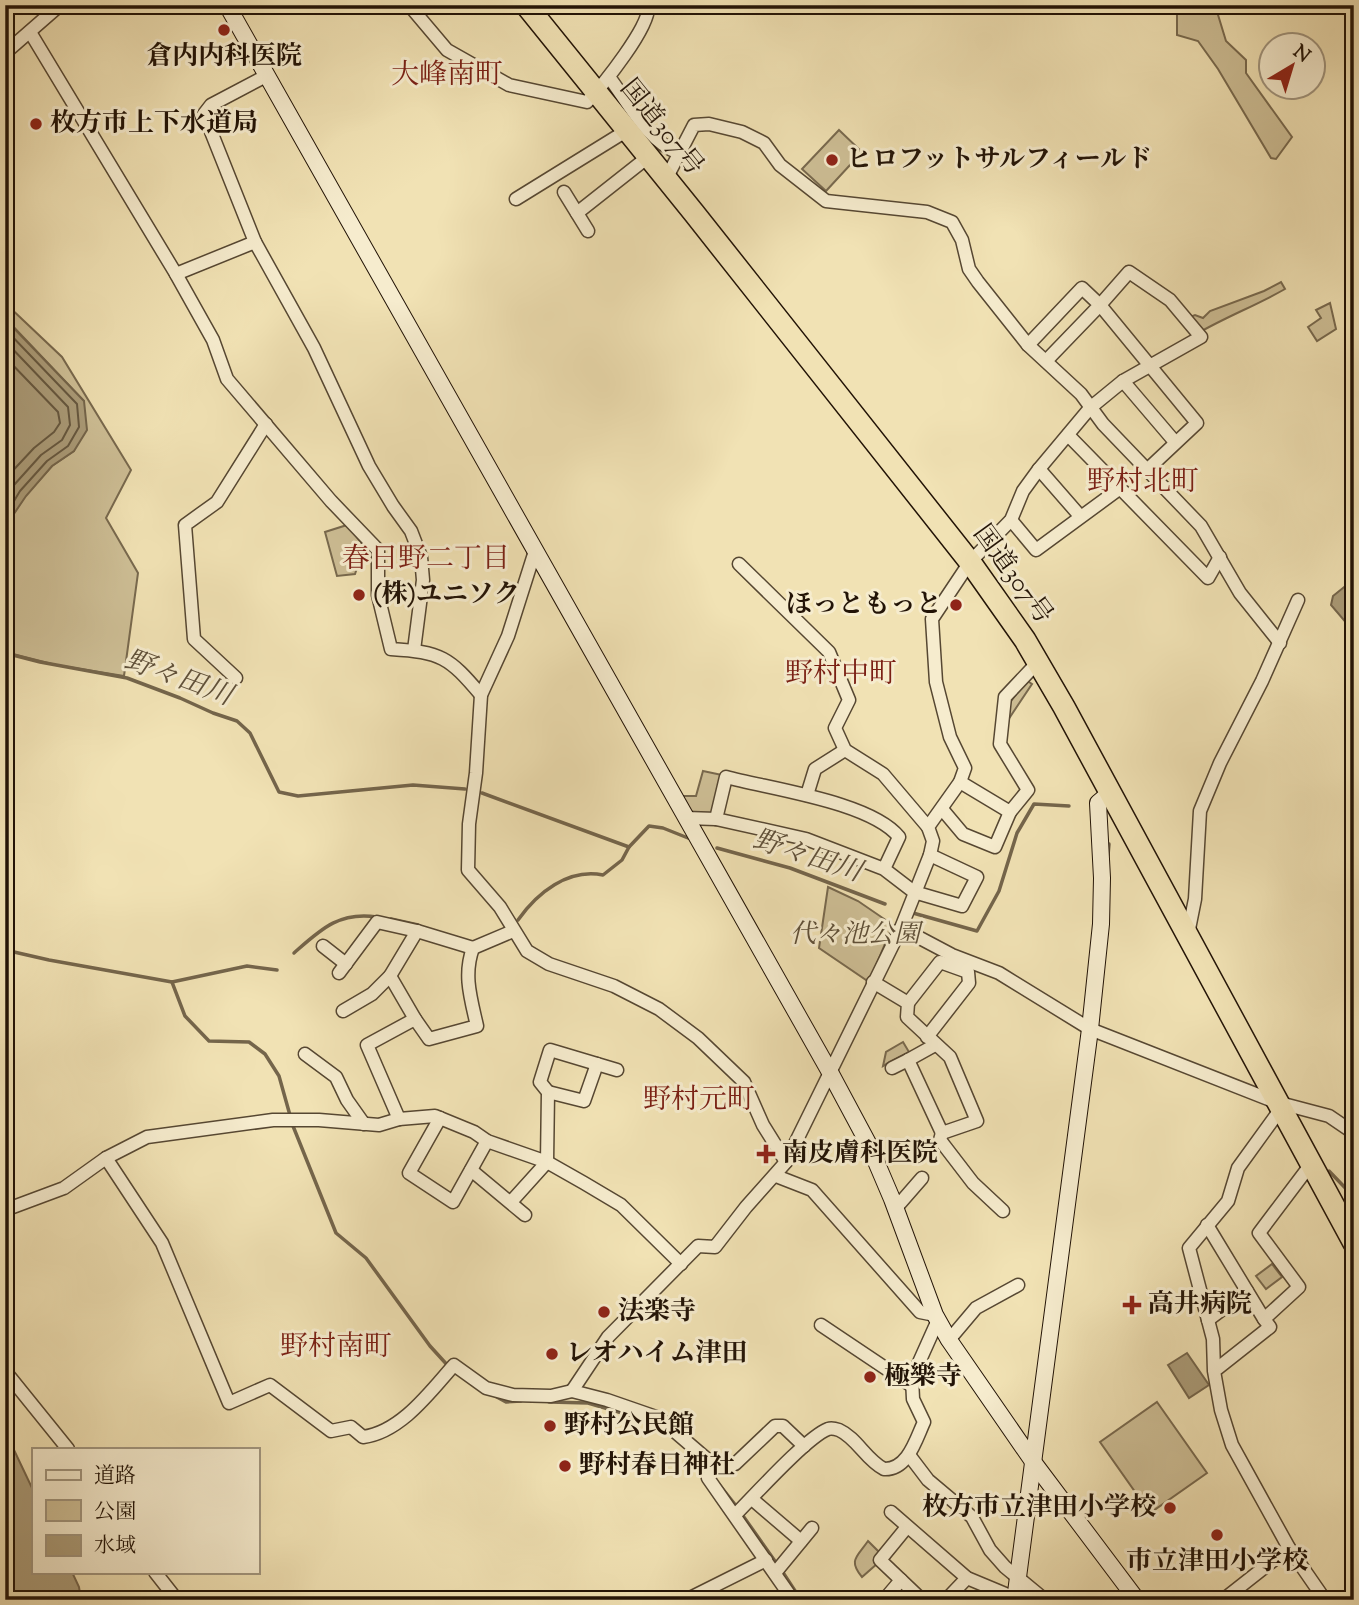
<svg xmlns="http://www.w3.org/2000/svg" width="1359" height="1605" font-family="'Sorts Mill Goudy','Noto Serif JP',serif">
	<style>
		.green { fill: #cebf96; stroke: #78694e; stroke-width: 2 }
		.water { fill: #ab9c79; stroke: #74654b; stroke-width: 2 }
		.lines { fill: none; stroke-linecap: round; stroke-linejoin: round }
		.shore { stroke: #665840; stroke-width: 2 }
		.stream { stroke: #74654b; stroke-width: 3.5 }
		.street-casing { stroke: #564732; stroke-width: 15 }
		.secondary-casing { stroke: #221306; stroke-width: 18 }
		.highway-casing { stroke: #221306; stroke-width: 24 }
		.street { stroke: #f6ecce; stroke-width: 12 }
		.secondary { stroke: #f6ecce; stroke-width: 16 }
		.highway { stroke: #f1e2b4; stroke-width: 21 }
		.poi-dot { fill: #8f2418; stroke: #f6ecce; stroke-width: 2.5 }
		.labels { text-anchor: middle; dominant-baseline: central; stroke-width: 6; stroke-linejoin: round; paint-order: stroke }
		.poi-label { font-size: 26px; font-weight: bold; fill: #221306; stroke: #f6ecce; text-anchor: start }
		.street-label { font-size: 26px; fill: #221306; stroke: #f6ecce }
		.park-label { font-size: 26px; font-style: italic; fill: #5e4f38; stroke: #f6ecce }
		.neighbourhood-label { font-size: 28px; fill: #7a1f14; stroke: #f6ecce }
		.water-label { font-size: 28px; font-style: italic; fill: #60513a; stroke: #f6ecce }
	</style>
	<rect width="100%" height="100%" fill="#f1e2b4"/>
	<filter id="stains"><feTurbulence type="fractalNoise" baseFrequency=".00286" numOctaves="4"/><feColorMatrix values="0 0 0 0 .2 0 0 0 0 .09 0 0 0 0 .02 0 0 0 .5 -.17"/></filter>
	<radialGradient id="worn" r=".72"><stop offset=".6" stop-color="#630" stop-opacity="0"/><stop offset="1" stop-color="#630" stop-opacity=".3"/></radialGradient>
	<g class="green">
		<polygon points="1177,5 1215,5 1226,41 1246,60 1246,73 1292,137 1276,159 1271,158 1218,69 1198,41 1177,35"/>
		<polygon points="839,130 862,152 826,191 802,169"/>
		<path d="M1281 282 1285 289C1257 305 1228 316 1200 332L1190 317 1195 315 1203 318 1210 311 1264 291Z"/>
		<polygon points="5,303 62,357 131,470 106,518 138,573 124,676 56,665 5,652 5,527 25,496 52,466 74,451 84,401 7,320"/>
		<polygon points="1330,303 1336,329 1317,341 1308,327 1321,318 1316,310"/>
		<polygon points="347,525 364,546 355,574 337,576 325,532"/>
		<polygon points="1026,680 1032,684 1008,720 1009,704"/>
		<polygon points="703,771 722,775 713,813 689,814 682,796 696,796"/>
		<polygon points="828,887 858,901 893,925 869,982 819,948"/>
		<polygon points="903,1042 909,1052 883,1066 886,1052"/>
		<polygon points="1272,1264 1282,1277 1266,1289 1256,1276"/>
		<polygon points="1157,1402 1207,1473 1150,1513 1100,1442"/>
		<path d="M868 1541 879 1552 878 1563 862 1577C848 1560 857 1557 868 1541Z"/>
	</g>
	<g class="water">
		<polygon points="5,319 84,401 87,430 74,451 52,466 26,496 5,527"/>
		<polygon points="1354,579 1354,632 1331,605 1333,596"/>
		<polygon points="1187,1353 1209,1385 1189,1398 1168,1365"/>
		<polygon points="5,1431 33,1490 33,1572 72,1572 79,1587 81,1600 5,1600"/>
	</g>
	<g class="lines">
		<g class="shore">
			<polyline points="5,329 77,404 79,427 68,446 47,461 20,491 5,516"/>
			<polyline points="5,341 68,407 70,425 62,440 41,455 14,485 5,501"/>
			<polyline points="5,357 58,412 60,423 54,432 34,448 5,479"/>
		</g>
		<g class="stream">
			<polyline points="5,653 40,662 127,678 180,698 213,713 237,721 250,733 279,792 298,796 413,785 465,789"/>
			<polyline points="482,793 629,847"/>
			<polyline points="717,848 790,868 885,904"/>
			<polyline points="1108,855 1109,844"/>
			<polyline points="913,913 977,931 999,891 1017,833 1034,804 1069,806"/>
			<polyline points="391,919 418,925"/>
			<path d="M518 920C537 893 568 868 603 875L622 860 629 847 649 826 663 828 688 838"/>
			<polyline points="5,952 14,952 49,960 172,982 247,966 277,970"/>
			<path d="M294 953C320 930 339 911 377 917"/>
			<polyline points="172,982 185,1016 209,1041 249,1042 265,1054 279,1076 293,1126 336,1233 366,1258 430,1346 450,1368"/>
			<polyline points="1329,1171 1354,1197"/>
			<polyline points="495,1396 506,1402 521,1401"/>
			<polyline points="549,1402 588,1403 646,1420 666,1431"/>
			<polyline points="718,1483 737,1507"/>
			<polyline points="741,1513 777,1564"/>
			<polyline points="782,1571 801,1600"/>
		</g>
		<g class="street-casing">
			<g id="street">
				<path d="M409 5 447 50 509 85 587 102C602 86 652 25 648 5"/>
				<path d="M30 32 176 274 213 340 227 379 331 501 378 550V595L391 649C441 652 449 657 481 695"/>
				<polyline points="5,53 60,5"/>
				<path d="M609 77C628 102 648 142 679 153"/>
				<polyline points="666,179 694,125 709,124 742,132 764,143 780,165 826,201 927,212 952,222 962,240 969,269 978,282 1028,345 1081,394 1103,424 1201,526 1240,593 1280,643"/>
				<polyline points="564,192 588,231"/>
				<polyline points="516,199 626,131"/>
				<polyline points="577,213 648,157"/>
				<polyline points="255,242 314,348 369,466 393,506 411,531 421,557 423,580 414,650"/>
				<polyline points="176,274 255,242 204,114 211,105 266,76"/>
				<polyline points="1028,345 1082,288 1100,305 1046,361"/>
				<polyline points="1123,381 1175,442"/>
				<polyline points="1068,435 1208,578 1220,557"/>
				<polyline points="1039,469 1080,516"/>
				<polyline points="1011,520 1036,550 1119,489"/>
				<polyline points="535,551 508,636 481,695 476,773 469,824 468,870 500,907 527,951 549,964 614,986 659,1009 698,1038 744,1082 763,1125 786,1162"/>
				<polyline points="739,564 829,652 849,700 835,728 845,750 883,774 928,827"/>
				<polyline points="236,678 194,639 185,525 217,502 266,424"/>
				<polyline points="960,782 1010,812 1028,790 1000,744 1005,697 1038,662"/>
				<polyline points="807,795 815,769 845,750"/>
				<polyline points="942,809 963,834 995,847 1010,812"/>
				<polyline points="686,818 716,819"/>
				<path d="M884 869 899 837C871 802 770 789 726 777L716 819 806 839 884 869 914 892 962 906 977 877 930 855"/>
				<polyline points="901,928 952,955 999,973 1090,1029 1276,1102 1329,1116 1354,1133"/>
				<polyline points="1188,934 1195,899 1200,811 1220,763 1262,681 1298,600"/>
				<polyline points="323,946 346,964"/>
				<polyline points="339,973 377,922 417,931 473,948"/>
				<path d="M390 976 415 1019 429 1039 477 1026C471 999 463 975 473 948L513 931"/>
				<polyline points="873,982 908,1003 907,1017 950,1057 977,1121 942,1133 908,1060 892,1068"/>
				<polyline points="908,1003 940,962 968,972 969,983 927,1037"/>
				<polyline points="343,1011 372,994 390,976 417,931"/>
				<polyline points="305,1054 336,1077 347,1100 364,1124"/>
				<polyline points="908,1060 935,1045"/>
				<polyline points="548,1092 584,1101 597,1064"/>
				<polyline points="1280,1110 1238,1168 1228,1201 1189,1248 1213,1339 1214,1371 1221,1410 1232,1445 1289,1548"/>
				<polyline points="440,1118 409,1173 453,1202 487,1141"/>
				<polyline points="399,1119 367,1045 415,1019"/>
				<polyline points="942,1133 940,1140 973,1183 1003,1211"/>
				<path d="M106 1158 162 1243 229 1403 270 1385 331 1431 351 1427 363 1437C401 1432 430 1392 454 1365L486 1388 513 1395 551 1396 572 1391 607 1400 659 1418 715 1466 708 1478 793 1600"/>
				<polyline points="471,1170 525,1215"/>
				<polyline points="776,1176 812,1190 920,1312 935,1315"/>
				<polyline points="511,1202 547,1162 548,1092 540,1082 550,1050 617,1070"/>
				<polyline points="895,1209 922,1178"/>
				<polyline points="5,1210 64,1188 106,1158 147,1137 273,1120 319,1120 379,1125 399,1119 435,1116 474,1132 487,1141 547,1162 584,1183 621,1205 681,1264"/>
				<polyline points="1207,1225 1264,1319"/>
				<polyline points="1208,1320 1247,1291"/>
				<polyline points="821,1325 912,1386"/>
				<polyline points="949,1340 976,1308 1018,1285"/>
				<polyline points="1218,1368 1270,1327 1264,1319 1299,1287 1259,1233 1311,1164"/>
				<polyline points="5,1371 68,1449"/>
				<polyline points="572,1391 608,1337 698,1246 715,1247 746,1207 786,1162 901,928 930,855 933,841 928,827 960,782 965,768 950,737 936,682 932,619 970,562 1011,520 1023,491 1039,469 1090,408 1123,381 1201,337 1170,300 1129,272 1100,305 1197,423 1148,469"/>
				<polyline points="909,1455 928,1480 972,1517 990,1550 1005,1567 1045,1600"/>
				<polyline points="715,1466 735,1464 775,1426 783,1426 804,1446"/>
				<polyline points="752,1499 801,1541"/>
				<polyline points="891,1512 967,1578 1015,1598"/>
				<path d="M735 1515C754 1496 807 1437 828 1429 831 1428 836 1429 839 1430 857 1438 866 1460 884 1469 908 1470 916 1439 924 1422L913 1399 912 1378 938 1320"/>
				<polyline points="907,1527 880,1560 922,1600"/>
				<polyline points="155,1572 177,1600"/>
				<polyline points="775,1573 812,1528"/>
				<polyline points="686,1600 766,1560"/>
				<polyline points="884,1600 901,1580"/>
				<polyline points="946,1600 967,1578"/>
				<polyline points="1223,1600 1289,1548 1325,1600"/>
			</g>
		</g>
		<g class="secondary-casing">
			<g id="secondary">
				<polyline points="227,5 831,1074 869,1145 892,1199 935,1315 949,1340 1034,1463 1137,1600"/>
				<polyline points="1015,1600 1090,1029 1101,924 1102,878 1098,803 1110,793"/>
			</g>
		</g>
		<g class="highway-casing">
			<polyline id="highway" points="526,5 694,213 970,562 1025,640 1064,707 1354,1243"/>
		</g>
		<use href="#street" class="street"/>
		<use href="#secondary" class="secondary"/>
		<use href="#highway" class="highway"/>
	</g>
	<g class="poi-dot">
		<circle cx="224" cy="30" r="7"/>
		<circle cx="36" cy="124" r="7"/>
		<circle cx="832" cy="160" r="7"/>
		<circle cx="359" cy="595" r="7"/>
		<circle cx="956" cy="605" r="7"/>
		<path d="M762.5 1143.5h7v7h7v7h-7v7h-7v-7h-7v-7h7z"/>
		<path d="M1128.5 1294.5h7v7h7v7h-7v7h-7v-7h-7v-7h7z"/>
		<circle cx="604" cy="1312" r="7"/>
		<circle cx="552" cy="1354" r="7"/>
		<circle cx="870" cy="1377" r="7"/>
		<circle cx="550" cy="1426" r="7"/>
		<circle cx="565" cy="1466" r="7"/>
		<circle cx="1170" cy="1508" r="7"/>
		<circle cx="1217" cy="1535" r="7"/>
	</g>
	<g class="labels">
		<g class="poi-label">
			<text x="224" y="57" text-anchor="middle">倉内内科医院</text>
			<text x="50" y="124">枚方市上下水道局</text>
			<text x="846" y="160">ヒロフットサルフィールド</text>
			<text x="373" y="595">(株)ユニソク</text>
			<text x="942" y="605" text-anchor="end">ほっともっと</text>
			<text x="782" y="1154">南皮膚科医院</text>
			<text x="1148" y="1305">高井病院</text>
			<text x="618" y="1312">法楽寺</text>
			<text x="566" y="1354">レオハイム津田</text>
			<text x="884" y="1377">極樂寺</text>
			<text x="564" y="1426">野村公民館</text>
			<text x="579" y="1466">野村春日神社</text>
			<text x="1156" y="1508" text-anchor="end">枚方市立津田小学校</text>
			<text x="1217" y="1562" text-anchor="middle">市立津田小学校</text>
		</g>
		<g class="street-label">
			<text transform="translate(661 128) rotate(51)">国道307号</text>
			<text transform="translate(1012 575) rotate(54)">国道307号</text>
		</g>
		<g class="park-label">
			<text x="855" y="935">代々池公園</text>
		</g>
		<g class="neighbourhood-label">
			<text x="447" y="76">大峰南町</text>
			<text x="1143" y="483">野村北町</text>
			<text x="426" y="560">春日野二丁目</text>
			<text x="841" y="675">野村中町</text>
			<text x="699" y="1101">野村元町</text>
			<text x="336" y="1348">野村南町</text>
		</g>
		<g class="water-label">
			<text transform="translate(178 679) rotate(20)">野々田川</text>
			<text transform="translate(807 857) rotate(18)">野々田川</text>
		</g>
	</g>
	<rect width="1359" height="1605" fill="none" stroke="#f1e2b4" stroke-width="28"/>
	<rect x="7" y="7" width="1345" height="1591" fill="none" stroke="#221306" stroke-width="3.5"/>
	<rect x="14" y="14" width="1331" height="1577" fill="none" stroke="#221306" stroke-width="2"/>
	<rect x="32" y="1448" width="228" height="126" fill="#f6ecce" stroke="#a1957e" stroke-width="2"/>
	<rect x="46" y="1470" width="35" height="10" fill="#f6ecce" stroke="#a1957e" stroke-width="2"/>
	<text x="94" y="1482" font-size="21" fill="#221306">道路</text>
	<rect x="46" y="1500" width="35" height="21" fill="#cebf96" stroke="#a1957e" stroke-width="2"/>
	<text x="94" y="1518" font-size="21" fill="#221306">公園</text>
	<rect x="46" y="1535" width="35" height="21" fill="#ab9c79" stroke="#a1957e" stroke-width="2"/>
	<text x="94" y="1552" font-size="21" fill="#221306">水域</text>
	<g transform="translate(1292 66) rotate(38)"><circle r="33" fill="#f6ecce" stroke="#a1957e" stroke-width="2"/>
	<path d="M0-5L12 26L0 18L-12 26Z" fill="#8f2418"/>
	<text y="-10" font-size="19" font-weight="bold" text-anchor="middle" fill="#221306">N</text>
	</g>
	<rect width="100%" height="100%" filter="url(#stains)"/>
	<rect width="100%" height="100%" fill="url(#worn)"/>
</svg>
